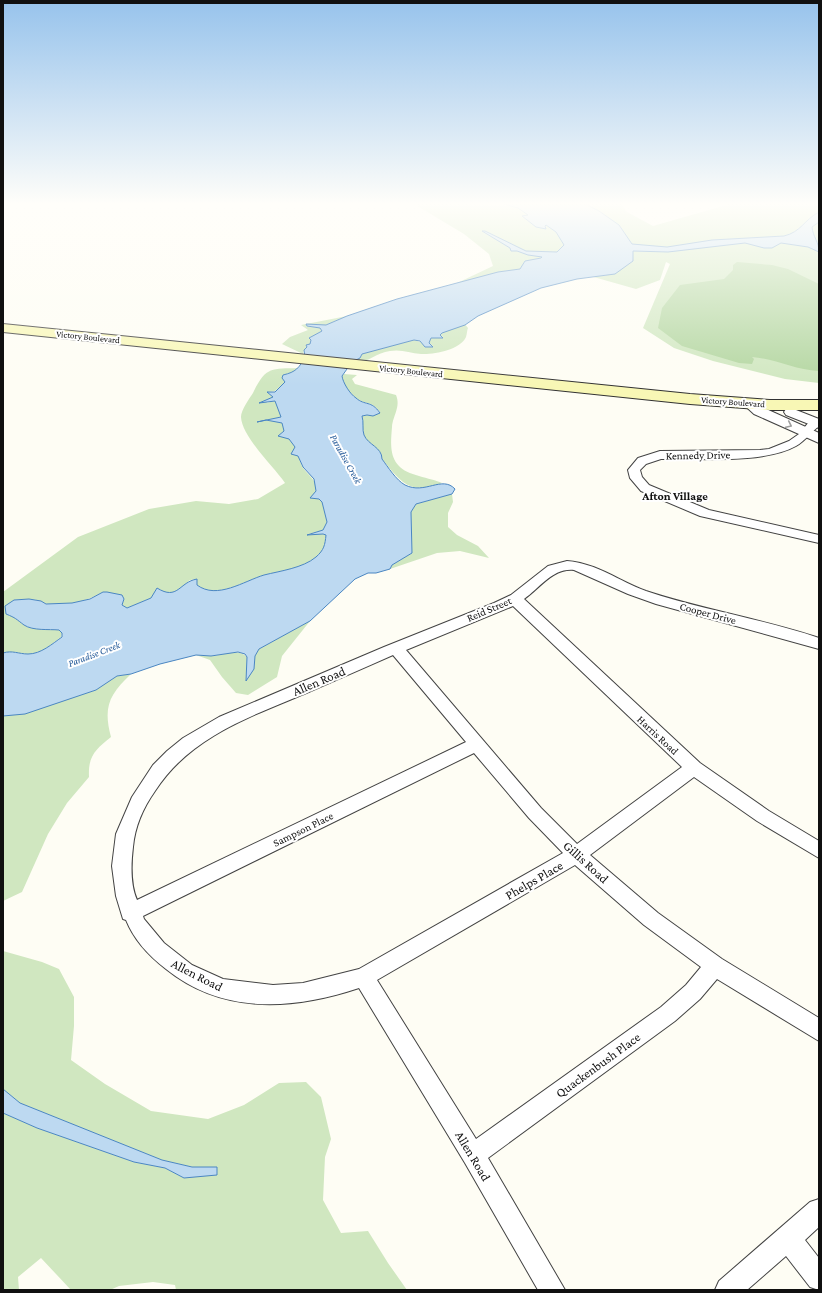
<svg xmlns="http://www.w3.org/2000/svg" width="822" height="1293" font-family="'Crimson Pro',serif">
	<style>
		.green { fill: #d0e7c0 }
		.forest { fill: #b3d6a0 }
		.water { fill: #bdd9f1; stroke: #4a86c2 }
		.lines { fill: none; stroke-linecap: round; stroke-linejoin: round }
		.minor-casing { stroke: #434343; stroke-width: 2 }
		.tertiary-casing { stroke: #434343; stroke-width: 2 }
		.secondary-casing { stroke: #323232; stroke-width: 2 }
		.minor { fill: #fff; fill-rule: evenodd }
		.tertiary { fill: #fff; fill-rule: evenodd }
		.secondary { fill: #f8f7b5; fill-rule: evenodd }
		.oneway { stroke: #9f9f9f }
		.labels { text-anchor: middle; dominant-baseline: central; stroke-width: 4; stroke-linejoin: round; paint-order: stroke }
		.far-street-label { font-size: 9px; fill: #101010; stroke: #fff }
		.far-water-label { font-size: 10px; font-style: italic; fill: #235998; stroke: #fff }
		.street-label { font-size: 11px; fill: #101010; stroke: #fff }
		.neighbourhood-label { font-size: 12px; font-weight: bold; fill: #101010; stroke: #fff }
		.near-street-label { font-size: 13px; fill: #101010; stroke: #fff }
	</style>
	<rect width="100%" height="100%" fill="#fefdf4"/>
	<g class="green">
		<polygon points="414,204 507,205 518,208 528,215 529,216 522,216 536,227 546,229 546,225 556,232 565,245 557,252 526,251 483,231 510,248 511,251 517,251 528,255 542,256 541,258 525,261 520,269 498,272 455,284 493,266 489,254 464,234"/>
		<path d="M585 204H621L627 212 653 226 730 204H819V383L785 379 713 361 674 348 643 328 670 264 666 262 660 280 636 289 590 276H605L632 251 663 252 670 247H652L632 244C620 224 606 214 585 204Z"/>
		<polygon points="347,316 326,325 307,326 320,328 322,331 309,338 311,340 310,344 304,350 303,354 282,344 290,337 308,330 301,325"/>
		<path d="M464 323 468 328C467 330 467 334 466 337 460 350 433 355 421 354 410 353 401 349 390 351 375 353 368 364 352 362L360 358 362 354 414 340 433 346 429 343 431 338 443 337 440 335 442 333Z"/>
		<path d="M299 368 295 373 283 375 285 382 275 391 268 392 273 397 266 403 275 401 282 417 261 421H275L282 423 284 431 279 435 289 439 296 447 292 454 298 456C300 460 301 465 303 468 310 477 320 482 314 495L322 502 327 522 323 530 309 534H323L326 535C325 545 324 550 316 557 303 568 280 571 264 575 244 581 217 600 197 585V579L190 580 180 589 172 593 151 598 127 608 122 605 124 599 103 592C86 602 68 605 48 604 45 604 43 602 40 601 31 598 23 599 14 600L6 614C16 618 16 619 24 625 33 631 49 629 59 630L62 633 61 637C52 644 41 654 28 654 19 654 12 650 3 653V592L78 537 149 509 196 501 229 504 258 499 285 483C274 467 242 437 241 417 241 410 249 399 253 393 266 366 271 369 299 368Z"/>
		<path d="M344 374 357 375 352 379 355 384 396 395C401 407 393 415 392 427 391 440 389 456 399 466 406 475 431 478 442 483 410 496 401 482 382 459 382 449 373 447 367 440 361 434 364 424 362 416L367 415 373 416 380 412C371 400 364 405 356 398 350 393 343 383 341 376Z"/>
		<polygon points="452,494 453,502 448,513 448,527 457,535 478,546 489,558 460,551 437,553 390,569 392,565 412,553 411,512 416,504"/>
		<path d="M310 621 282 656 277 677 248 695 236 693 222 677 210 660 196 655C201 655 207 656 212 656 223 655 239 648 247 657L246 680 254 669 255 656 259 649Z"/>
		<path d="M131 674C109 695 103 707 111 737 95 750 88 756 89 777L67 803 48 834 22 892 3 901V716L25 713 96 690 117 676Z"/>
		<polygon points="3,951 42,962 59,969 74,997 74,1026 71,1060 105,1084 151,1111 208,1119 244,1105 279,1083 306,1082 321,1097 331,1139 325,1157 323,1200 341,1233 368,1231 388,1263 407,1290 176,1290 175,1285 153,1282 119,1286 110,1290 71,1290 41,1258 18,1277 19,1290 3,1290 3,1113 37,1128 134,1162 165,1168 184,1178 217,1167 192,1167 162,1160 20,1103 3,1089"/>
	</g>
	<path class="forest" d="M737 262 772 265 788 269 819 284V371C794 370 776 359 752 357L754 359 752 364 739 363 682 346 658 328 662 308 680 285 724 279 733 270V265Z"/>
	<g class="water">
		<path d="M504 204H585L599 211 619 225 632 244 667 247 712 240 784 236C801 232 804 220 819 212V222L812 227C813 237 819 242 819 252L808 247 781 243 772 248H764L745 243 668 252 633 251V261L615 274 577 279 541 288 478 316 465 325 442 333 440 335 443 338H431L429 343 433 347H425L420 341 414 340 362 354 360 358 352 362 342 376C343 383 350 394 356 398 365 406 371 400 380 413L373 416 367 415 362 416C364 422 362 430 364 435 368 445 382 447 382 459 388 467 396 480 405 485 425 495 442 475 455 489L452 494 416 504 411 512 412 553 392 565 390 569 376 573H368L355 579 310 621 259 649 255 656 254 669 246 681 247 657 245 654 238 652 211 656 196 655 160 664 131 674 117 676 96 690 25 714 3 716V653C12 650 19 654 28 654 41 654 52 644 62 637V633L59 630C49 629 33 631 24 625 16 619 16 618 6 614L5 606 14 600 29 599 41 601 46 604 72 603 90 599 103 592H107L122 595 124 599 122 605 127 608 151 598 157 588C178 601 179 582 197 579V585C217 600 244 581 264 575 280 571 303 568 316 557 324 550 325 545 326 535L323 534 307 535 323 530 327 522 322 502 319 499 310 498 316 491 314 479 303 467 298 456 291 454 295 447 289 439 278 436 284 431 282 423 266 420 257 422 281 417 275 401 259 403 273 397 267 392H275L285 382 282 378 283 375C296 372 299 368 305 357L304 350 307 347 306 345 310 344 311 340 309 338 322 331 320 328 307 326 306 324 326 325 347 316 397 299 498 272 520 269 525 261 541 258 542 257 528 255 517 251H511L510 248 482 231H485L526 251 557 252 564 245 556 232 546 225 545 226 546 229 536 227 522 216 528 215 518 208Z"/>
		<polygon points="3,1089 20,1103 162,1160 192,1167 217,1167 217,1175 184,1178 165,1168 134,1162 37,1128 3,1113"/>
	</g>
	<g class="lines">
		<g class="minor-casing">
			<g id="minor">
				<path d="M816 420H819V426C811 432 805 441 796 446 764 464 699 458 661 459L646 464 640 470 642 477 649 485 709 510 819 535V543L700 516 641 491 630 478 628 470 638 458 660 451 760 450 769 449 789 441 799 434 809 422Z"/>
				<path d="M567 561C596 563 619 581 646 591 703 610 763 619 819 638V649L656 604 628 594 574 570C552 568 540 588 524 599L700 763 769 811 819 841V858L757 821 694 777 590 855 658 913 722 959 819 1018V1041L717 979 700 999 675 1021 488 1158 565 1290H538L465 1163 359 988C293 1010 223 1015 166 969 149 956 134 940 126 920L123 919 116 896 112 866 116 834 132 797 153 765 167 751 183 738 219 717 384 647 494 603 511 595 548 566ZM513 606 682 767 577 844 541 808 406 650ZM393 655 466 742 137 900C130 884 131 864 133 847 135 826 143 808 155 791 190 737 247 718 304 694 334 681 364 668 393 655ZM474 753 529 818 563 853 359 969 303 983 273 985 223 979 192 965 164 943 144 919 143 916ZM575 865 644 925 701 967 686 985 661 1007 476 1139 377 980Z"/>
				<polygon points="819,1199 819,1227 805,1240 819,1258 819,1290 810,1287 786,1256 747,1290 715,1290 719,1281 810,1202"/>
			</g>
		</g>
		<g class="tertiary-casing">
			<g id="tertiary">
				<polygon points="749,399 754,400 764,408 819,433 819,443 754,414 742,403 744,400"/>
				<polygon points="791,408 819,419 819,428 786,415 784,412 786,409"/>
			</g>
		</g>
		<g class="secondary-casing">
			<polygon id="secondary" points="3,324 690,394 770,400 819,400 819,410 770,410 690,404 3,332"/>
		</g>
		<use href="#minor" class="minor"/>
		<use href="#tertiary" class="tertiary"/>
		<use href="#secondary" class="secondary"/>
	</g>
	<defs><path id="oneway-chevron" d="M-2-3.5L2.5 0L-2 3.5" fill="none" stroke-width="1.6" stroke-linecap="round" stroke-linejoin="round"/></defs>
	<use class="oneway" href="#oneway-chevron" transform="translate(789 425) rotate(25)"/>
	<linearGradient id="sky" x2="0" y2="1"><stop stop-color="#97c3ec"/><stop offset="0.53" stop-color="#fffefa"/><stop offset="1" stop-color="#fffefa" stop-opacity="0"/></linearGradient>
	<rect width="822" height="385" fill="url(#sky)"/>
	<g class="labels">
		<g class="far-street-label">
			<text transform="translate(88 337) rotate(6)">Victory Boulevard</text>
			<text transform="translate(411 371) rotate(6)">Victory Boulevard</text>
			<text transform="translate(733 402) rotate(4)">Victory Boulevard</text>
		</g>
		<g class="far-water-label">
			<text transform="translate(346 459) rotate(61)">Paradise Creek</text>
			<text transform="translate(94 654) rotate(-21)">Paradise Creek</text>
		</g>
		<g class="street-label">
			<text transform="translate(698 455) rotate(-1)">Kennedy Drive</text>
			<text transform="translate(489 609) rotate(-23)">Reid Street</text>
			<text transform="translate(708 613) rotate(15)">Cooper Drive</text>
			<text transform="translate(658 735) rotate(43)">Harris Road</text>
			<text transform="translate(303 829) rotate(-26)">Sampson Place</text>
		</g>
		<g class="neighbourhood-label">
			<text x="675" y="496">Afton Village</text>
		</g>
		<g class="near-street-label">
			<text transform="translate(319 681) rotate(-23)">Allen Road</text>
			<text transform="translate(586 862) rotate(42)">Gillis Road</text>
			<text transform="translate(534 880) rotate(-30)">Phelps Place</text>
			<text transform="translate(197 975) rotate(27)">Allen Road</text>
			<text transform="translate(598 1065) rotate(-36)">Quackenbush Place</text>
			<text transform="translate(473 1156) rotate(59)">Allen Road</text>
		</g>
	</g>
	<rect width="822" height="1293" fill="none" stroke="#101010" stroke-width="8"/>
</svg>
